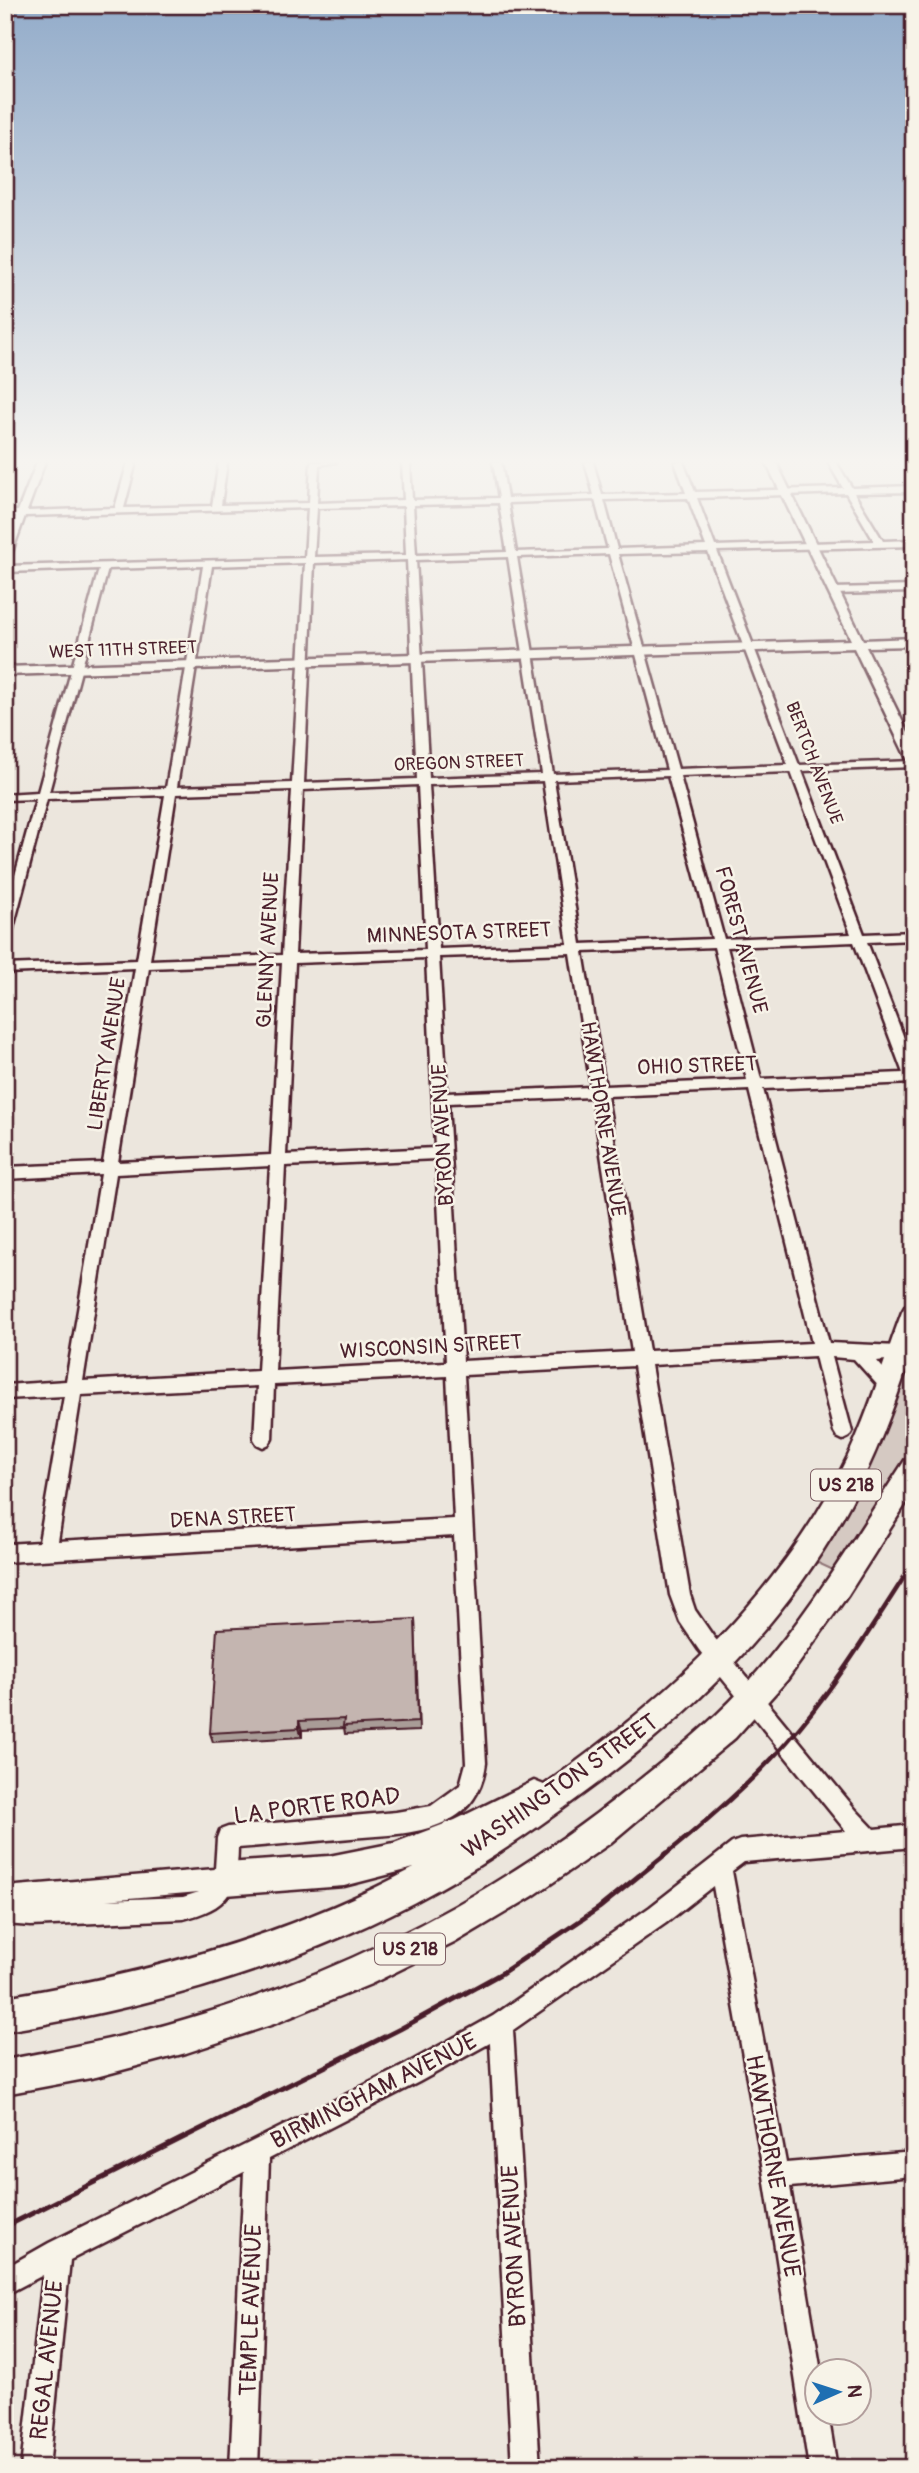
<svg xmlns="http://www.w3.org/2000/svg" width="919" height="2473" font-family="Pangolin,sans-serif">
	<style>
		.green { fill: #d5c9c2; stroke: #907476; stroke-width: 2 }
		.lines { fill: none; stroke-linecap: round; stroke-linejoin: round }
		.minor-casing { stroke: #4a1f2b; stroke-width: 5 }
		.major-casing { stroke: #4a1f2b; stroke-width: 5 }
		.highway-casing { stroke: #4a1f2b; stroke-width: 5 }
		.minor { fill: #f7f3e8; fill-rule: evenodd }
		.major { fill: #f7f3e8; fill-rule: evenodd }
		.highway { fill: #f7f3e8; fill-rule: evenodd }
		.rail-far1 { stroke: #4a1f2b; stroke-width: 4.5 }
		.rail { stroke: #4a1f2b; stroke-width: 5 }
		.wall { fill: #a99c97; stroke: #4a1f2b; stroke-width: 2 }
		.shaded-wall { fill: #897f7b; stroke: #4a1f2b; stroke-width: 2 }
		.building { fill: #c4b5b0; stroke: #4a1f2b; stroke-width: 2 }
		.labels { text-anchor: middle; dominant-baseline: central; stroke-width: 5; stroke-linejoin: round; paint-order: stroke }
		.far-street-label { font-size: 18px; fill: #4a1f2b; stroke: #f7f3e8 }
		.shield { fill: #f7f3e8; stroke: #7e5f64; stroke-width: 2 }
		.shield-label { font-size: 19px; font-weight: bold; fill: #4a1f2b }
		.street-label { font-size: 21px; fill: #4a1f2b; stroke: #f7f3e8 }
		.near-street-label { font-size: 24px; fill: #4a1f2b; stroke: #f7f3e8 }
	</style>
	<rect width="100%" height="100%" fill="#ece6dd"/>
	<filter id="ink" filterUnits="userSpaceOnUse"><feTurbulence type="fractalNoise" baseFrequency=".0143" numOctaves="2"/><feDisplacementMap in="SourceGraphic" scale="14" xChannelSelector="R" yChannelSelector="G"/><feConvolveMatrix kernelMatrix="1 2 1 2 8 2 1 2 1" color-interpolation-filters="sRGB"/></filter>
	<g filter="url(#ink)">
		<polygon class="green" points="914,1309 914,1470 844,1575 803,1556 846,1484"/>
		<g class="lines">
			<g class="minor-casing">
				<g id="minor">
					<path d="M37 462H45L27 511 115 508 128 462H136L124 508 212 506 219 462H227L221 505 309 503 311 462H336L319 465 317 503 404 500 402 462H410L412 500 499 498 493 462H501L507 498 594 495 585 462H593L602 495 686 493 675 462H683L695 492 843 488 828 462H836L852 488 914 486V492L854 493 883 541 914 540V546L717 551 799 765 914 761V767L802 771 864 934 914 932V940L867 942 914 1064V1083L763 1089 829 1343 898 1346 904 1348 906 1353 904 1358 877 1361 897 1385 894 1390 888 1392 882 1390 854 1359 832 1357 852 1432 849 1437 843 1440 837 1437 834 1432 815 1356 651 1365 690 1595 695 1610 713 1636 856 1810 874 1829 914 1825V1847L744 1862 732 1871 786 2163 914 2152V2176L790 2187 821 2372H818V2414H828L837 2468H809L764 2176 713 1886 666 1923 513 2030 540 2468H512L490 2043 419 2082 269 2159 258 2468H230L244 2172 70 2260 49 2468H21L43 2275 5 2295V2268L49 2243 403 2066 493 2016 650 1907 732 1843 740 1840 846 1831 699 1650 680 1622 670 1595 634 1366 464 1375 486 1763C483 1787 473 1807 451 1819 422 1835 383 1835 351 1838 313 1841 276 1845 238 1848 237 1893 228 1908 183 1919L31 1926 5 1924V1887L215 1869 217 1838 220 1830 228 1827 396 1812 431 1806 460 1785 466 1763 454 1536 5 1562V1544L39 1542 64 1396 5 1399V1385L66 1381 101 1174 5 1179V1167L103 1163 135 968 5 973V965L137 960 165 795 47 799 11 936 5 940V912L36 799 5 800V794L38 792 99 569 5 572V566L305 558 308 508 25 516 10 558 5 561V545L16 516 5 517V511H18ZM846 493 874 541 715 546 697 498ZM688 498 706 546 617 549 604 500ZM595 500 608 549 516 552 508 503ZM499 503 507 552 416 555 413 505ZM404 506 406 555 314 557 317 508ZM708 552 788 765 678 769 618 554ZM609 554 667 770 553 774 517 557ZM508 557 542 774 429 778 416 560ZM407 560 417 779 304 783 314 563ZM305 563 292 783 177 787 212 566ZM203 566 166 788 49 792 108 569ZM791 772 851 934 724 939 680 776ZM668 776 712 939 581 944 554 780ZM543 781 568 944 439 949 429 785ZM418 785 426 950 295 954 303 790ZM292 790 282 955 150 960 176 794ZM854 942 903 1073 761 1079 727 947ZM714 947 747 1080 605 1086 583 952ZM570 953 591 1087 447 1093 439 957ZM426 958 435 1148 286 1155 295 963ZM282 963 271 1155 118 1162 149 968ZM749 1090 812 1343 649 1351 607 1096ZM592 1097 632 1352 463 1361 448 1103ZM436 1159 446 1362 275 1371 285 1166ZM270 1166 258 1371 83 1381 116 1174ZM447 1376 454 1519 58 1541 81 1395 257 1386 254 1439 257 1444 263 1447 269 1444 272 1439 274 1385ZM199 1892 183 1897 106 1900Z"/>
					<polygon points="914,586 914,592 833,594 828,591 833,588"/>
				</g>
			</g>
			<g class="major-casing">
				<polygon id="major" points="766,462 776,462 863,640 914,638 914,646 866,647 914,745 914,763 907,759 854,648 5,675 5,667 851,640"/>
			</g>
			<g class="highway-casing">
				<g id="highway">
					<path d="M914 1302C914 1316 916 1332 914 1346 912 1358 906 1370 902 1382 886 1429 867 1475 842 1519 777 1632 688 1718 583 1794 536 1829 488 1862 437 1890 304 1964 155 2007 5 2031V1997C147 1974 287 1936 414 1868L344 1886 226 1895 215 1890 210 1879 215 1868 226 1863 329 1856 394 1843 455 1820 534 1781 544 1785C668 1698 781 1595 848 1456 870 1410 884 1360 902 1312L906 1305Z"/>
					<path d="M914 1457V1491L848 1595 787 1680 735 1738 609 1844 533 1896 454 1943 371 1984 274 2024 186 2053 96 2077 5 2094V2060C66 2048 127 2037 186 2019 347 1972 497 1894 628 1789 667 1758 708 1726 742 1689 806 1620 854 1538 905 1460Z"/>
				</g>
			</g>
			<use href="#minor" class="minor"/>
			<use href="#major" class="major"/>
			<use href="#highway" class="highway"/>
			<path class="rail-far1" d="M665 1855C707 1821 751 1783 787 1742 836 1687 874 1623 914 1562"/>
			<polyline class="rail" points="5,2227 400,2029 502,1973 599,1908 667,1853"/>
		</g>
		<polygon class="wall" points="415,1619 419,1731 345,1734 344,1728 302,1730 302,1737 213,1742 210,1733"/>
		<polygon class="shaded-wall" points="299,1721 302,1730 302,1737 299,1728"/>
		<polygon class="building" points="415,1619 418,1722 343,1726 344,1719 299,1721 299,1728 210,1733 217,1629"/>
	</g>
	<linearGradient id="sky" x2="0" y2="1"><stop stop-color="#93acca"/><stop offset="0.57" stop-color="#f6f4f0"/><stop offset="1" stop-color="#f6f4f0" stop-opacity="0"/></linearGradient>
	<rect width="919" height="809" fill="url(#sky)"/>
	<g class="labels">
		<g class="far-street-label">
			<text transform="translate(123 650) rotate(-2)">WEST 11TH STREET</text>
			<text transform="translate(459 763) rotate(-2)">OREGON STREET</text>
			<text transform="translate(814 763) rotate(69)">BERTCH AVENUE</text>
		</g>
		<g class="shield">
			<rect x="811" y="1469.5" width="70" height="31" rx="5"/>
			<rect x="375" y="1933.5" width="70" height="31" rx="5"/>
		</g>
		<g class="shield-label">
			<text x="846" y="1485">US 218</text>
			<text x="410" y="1949">US 218</text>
		</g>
		<g class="street-label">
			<text transform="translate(459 933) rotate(-2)">MINNESOTA STREET</text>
			<text transform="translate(741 940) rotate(75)">FOREST AVENUE</text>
			<text transform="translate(268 950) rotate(-87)">GLENNY AVENUE</text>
			<text transform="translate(107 1054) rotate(-81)">LIBERTY AVENUE</text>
			<text transform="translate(697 1066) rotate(-2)">OHIO STREET</text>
			<text transform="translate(603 1119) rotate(81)">HAWTHORNE AVENUE</text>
			<text transform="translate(443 1135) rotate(-93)">BYRON AVENUE</text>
			<text transform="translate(431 1347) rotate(-3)">WISCONSIN STREET</text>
			<text transform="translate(233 1518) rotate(-3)">DENA STREET</text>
		</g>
		<g class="near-street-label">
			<text transform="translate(560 1786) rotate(-35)">WASHINGTON STREET</text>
			<text transform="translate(317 1806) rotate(-7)">LA PORTE ROAD</text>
			<text transform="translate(374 2091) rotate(-27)">BIRMINGHAM AVENUE</text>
			<text transform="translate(773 2166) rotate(80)">HAWTHORNE AVENUE</text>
			<text transform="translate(514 2246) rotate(-93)">BYRON AVENUE</text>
			<text transform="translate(251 2310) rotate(-88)">TEMPLE AVENUE</text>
			<text transform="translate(47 2360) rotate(-84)">REGAL AVENUE</text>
		</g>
	</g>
	<rect width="919" height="2473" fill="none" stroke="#f7f3e8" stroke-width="28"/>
	<rect x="14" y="14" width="891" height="2445" fill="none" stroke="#4a1f2b" stroke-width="2.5" filter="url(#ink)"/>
	<g transform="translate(838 2392) rotate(87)"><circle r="33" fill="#f7f3e8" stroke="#b29e9c" stroke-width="2"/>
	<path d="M0-5L12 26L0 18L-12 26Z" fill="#1f6fb2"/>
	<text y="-10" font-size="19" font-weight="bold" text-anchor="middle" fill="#4a1f2b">N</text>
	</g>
</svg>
